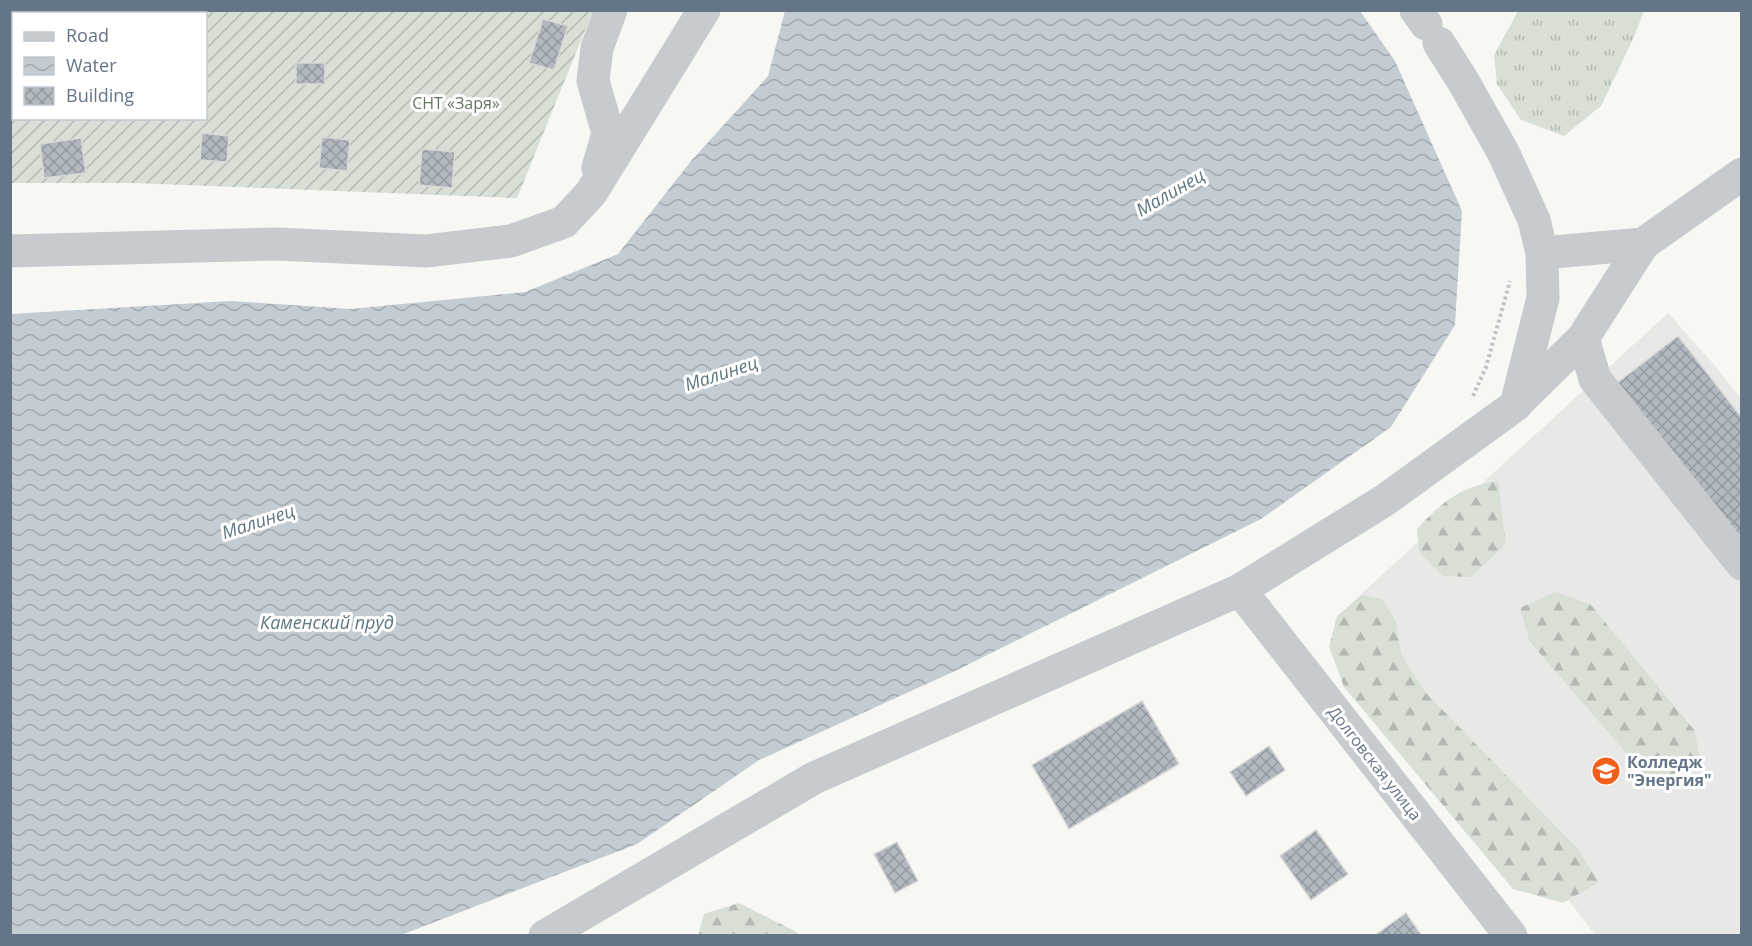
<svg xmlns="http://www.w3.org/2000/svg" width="1752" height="946" font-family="'Open Sans',sans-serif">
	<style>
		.built { fill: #e8e9e7 }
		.grass { fill: url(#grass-tufts) }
		.forest { fill: url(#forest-firs) }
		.garden { fill: url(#garden-furrows); fill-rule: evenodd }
		.water { fill: url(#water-waves) }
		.building { fill: url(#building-cross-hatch); stroke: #d9d9d7; stroke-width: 1.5 }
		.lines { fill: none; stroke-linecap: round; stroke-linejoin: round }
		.path { stroke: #c0c2c5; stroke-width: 4; stroke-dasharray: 3 3; stroke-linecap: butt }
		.minor { stroke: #c7cbce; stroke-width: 33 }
		.labels { text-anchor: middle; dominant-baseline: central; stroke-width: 6; stroke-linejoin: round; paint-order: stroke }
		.park-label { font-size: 16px; fill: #62795f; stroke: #fff }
		.poi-label { font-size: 16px; font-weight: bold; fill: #647588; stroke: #fff; text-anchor: start }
		.street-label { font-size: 16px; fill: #647588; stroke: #fff }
		.water-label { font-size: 18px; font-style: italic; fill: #5f7783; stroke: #fff }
	</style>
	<defs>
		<pattern id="grass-tufts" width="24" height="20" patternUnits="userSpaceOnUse" patternTransform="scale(1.5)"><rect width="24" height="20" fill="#d8e0d5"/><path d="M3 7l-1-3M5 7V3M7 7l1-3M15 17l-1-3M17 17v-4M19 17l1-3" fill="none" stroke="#b3bab3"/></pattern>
		<pattern id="forest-firs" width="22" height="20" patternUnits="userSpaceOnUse" patternTransform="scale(1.5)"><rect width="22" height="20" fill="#d8e0d5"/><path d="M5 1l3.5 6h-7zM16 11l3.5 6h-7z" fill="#b3bab3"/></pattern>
		<pattern id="garden-furrows" width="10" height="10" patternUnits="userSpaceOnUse" patternTransform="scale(1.5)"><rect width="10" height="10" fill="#d8e0d5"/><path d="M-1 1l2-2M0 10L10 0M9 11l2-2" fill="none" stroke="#b3bab3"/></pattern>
		<pattern id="water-waves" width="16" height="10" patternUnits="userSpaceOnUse" patternTransform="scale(1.5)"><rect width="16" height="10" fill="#c3ccd2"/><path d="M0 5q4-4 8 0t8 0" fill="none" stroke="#a2aab0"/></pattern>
		<pattern id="building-cross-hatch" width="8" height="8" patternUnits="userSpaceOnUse" patternTransform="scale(1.5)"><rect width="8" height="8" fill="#b1b8bf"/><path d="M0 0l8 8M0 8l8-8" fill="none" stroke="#949aa1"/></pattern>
	</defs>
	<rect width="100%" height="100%" fill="#f7f8f4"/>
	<polygon class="built" points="1668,313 1717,368 1741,399 1741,935 1595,935 1347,607"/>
	<polygon class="grass" points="1518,11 1644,11 1634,37 1601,106 1564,136 1521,120 1497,84 1494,55"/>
	<g class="forest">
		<path d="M1498 481 1506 544 1471 577 1443 576 1419 552 1417 529C1443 501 1460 487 1498 481Z"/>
		<polygon points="1555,592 1590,604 1695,731 1699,755 1686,771 1649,779 1530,642 1520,608"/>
		<polygon points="1362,595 1382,599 1396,621 1401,654 1425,692 1577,848 1599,882 1563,903 1513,889 1344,687 1329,647 1337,616"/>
		<polygon points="739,903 795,931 799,935 698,935 704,914"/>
	</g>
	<path class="garden" d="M10 11H593L517 198 131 183H11ZM14 14H206V118H14Z"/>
	<polygon class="water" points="785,11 1360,11 1395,61 1462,211 1455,325 1391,427 1261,519 955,671 759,760 637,844 401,935 11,935 11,314 231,301 351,309 525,292 618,254 691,161 768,76"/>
	<g class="building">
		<polygon points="543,19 568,26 554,70 529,63"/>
		<rect x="296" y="63" width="29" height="21"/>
		<polygon points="202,133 229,136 227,162 200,160"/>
		<polygon points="322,137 350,140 347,171 319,168"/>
		<polygon points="81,138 86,173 44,178 40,144"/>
		<polygon points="422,149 455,152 452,188 419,185"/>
		<polygon points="1678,336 1742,418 1742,544 1617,383"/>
		<polygon points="1142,701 1179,764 1069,829 1032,765"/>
		<polygon points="1269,746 1285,770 1246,796 1230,772"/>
		<polygon points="1316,830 1348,874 1311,900 1280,856"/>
		<polygon points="897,842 918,881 895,893 874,854"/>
		<polygon points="1406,913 1422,936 1374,936"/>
	</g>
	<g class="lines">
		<polyline class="path" points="1473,396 1486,367 1510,281"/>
		<g class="minor">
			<polyline points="1416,10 1426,24"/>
			<polyline points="598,168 608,133 593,81 597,48 611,10"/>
			<polyline points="10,251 277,244 426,251 511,241 564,222 591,193 704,10"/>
			<polyline points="1542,253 1643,244 1742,174"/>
			<polyline points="1583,338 1595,379 1742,564"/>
			<polyline points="1516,404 1583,338 1643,244"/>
			<polyline points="1240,590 1511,936"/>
			<polyline points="545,936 814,778 1240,590 1385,500 1516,405 1543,298 1542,253 1534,220 1503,152 1463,81 1439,43"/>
		</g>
	</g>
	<defs>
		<g id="university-disc" transform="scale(1.5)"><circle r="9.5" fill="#f25f1a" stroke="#fff"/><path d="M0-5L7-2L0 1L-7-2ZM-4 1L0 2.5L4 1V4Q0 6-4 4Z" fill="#fff"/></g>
	</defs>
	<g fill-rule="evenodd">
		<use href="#university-disc" x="1606" y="771"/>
	</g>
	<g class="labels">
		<g class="park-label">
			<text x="456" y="103">СНТ «Заря»</text>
		</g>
		<g class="poi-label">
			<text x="1627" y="762">Колледж<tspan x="1627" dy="18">"Энергия"</tspan></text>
		</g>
		<g class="street-label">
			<text transform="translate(1375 763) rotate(52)">Долговская улица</text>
		</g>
		<g class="water-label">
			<text transform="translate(1170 192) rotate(-30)">Малинец</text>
			<text transform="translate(721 373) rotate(-18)">Малинец</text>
			<text transform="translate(258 521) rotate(-18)">Малинец</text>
			<text x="327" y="622">Каменский пруд</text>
		</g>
	</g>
	<rect width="1752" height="946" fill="none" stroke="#647588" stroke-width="24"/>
	<rect x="12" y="12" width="195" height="108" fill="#ffffff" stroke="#c1c8cf" stroke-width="1.5"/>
	<rect x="24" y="32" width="30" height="9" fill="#c7cbce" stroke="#c1c8cf" stroke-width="1.5"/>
	<text x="66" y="42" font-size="18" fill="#647588">Road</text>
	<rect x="24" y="57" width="30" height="18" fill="url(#water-waves)" stroke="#c1c8cf" stroke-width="1.5"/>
	<text x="66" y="72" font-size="18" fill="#647588">Water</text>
	<rect x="24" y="87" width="30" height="18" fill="url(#building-cross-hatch)" stroke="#c1c8cf" stroke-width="1.5"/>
	<text x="66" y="102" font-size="18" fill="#647588">Building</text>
</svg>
